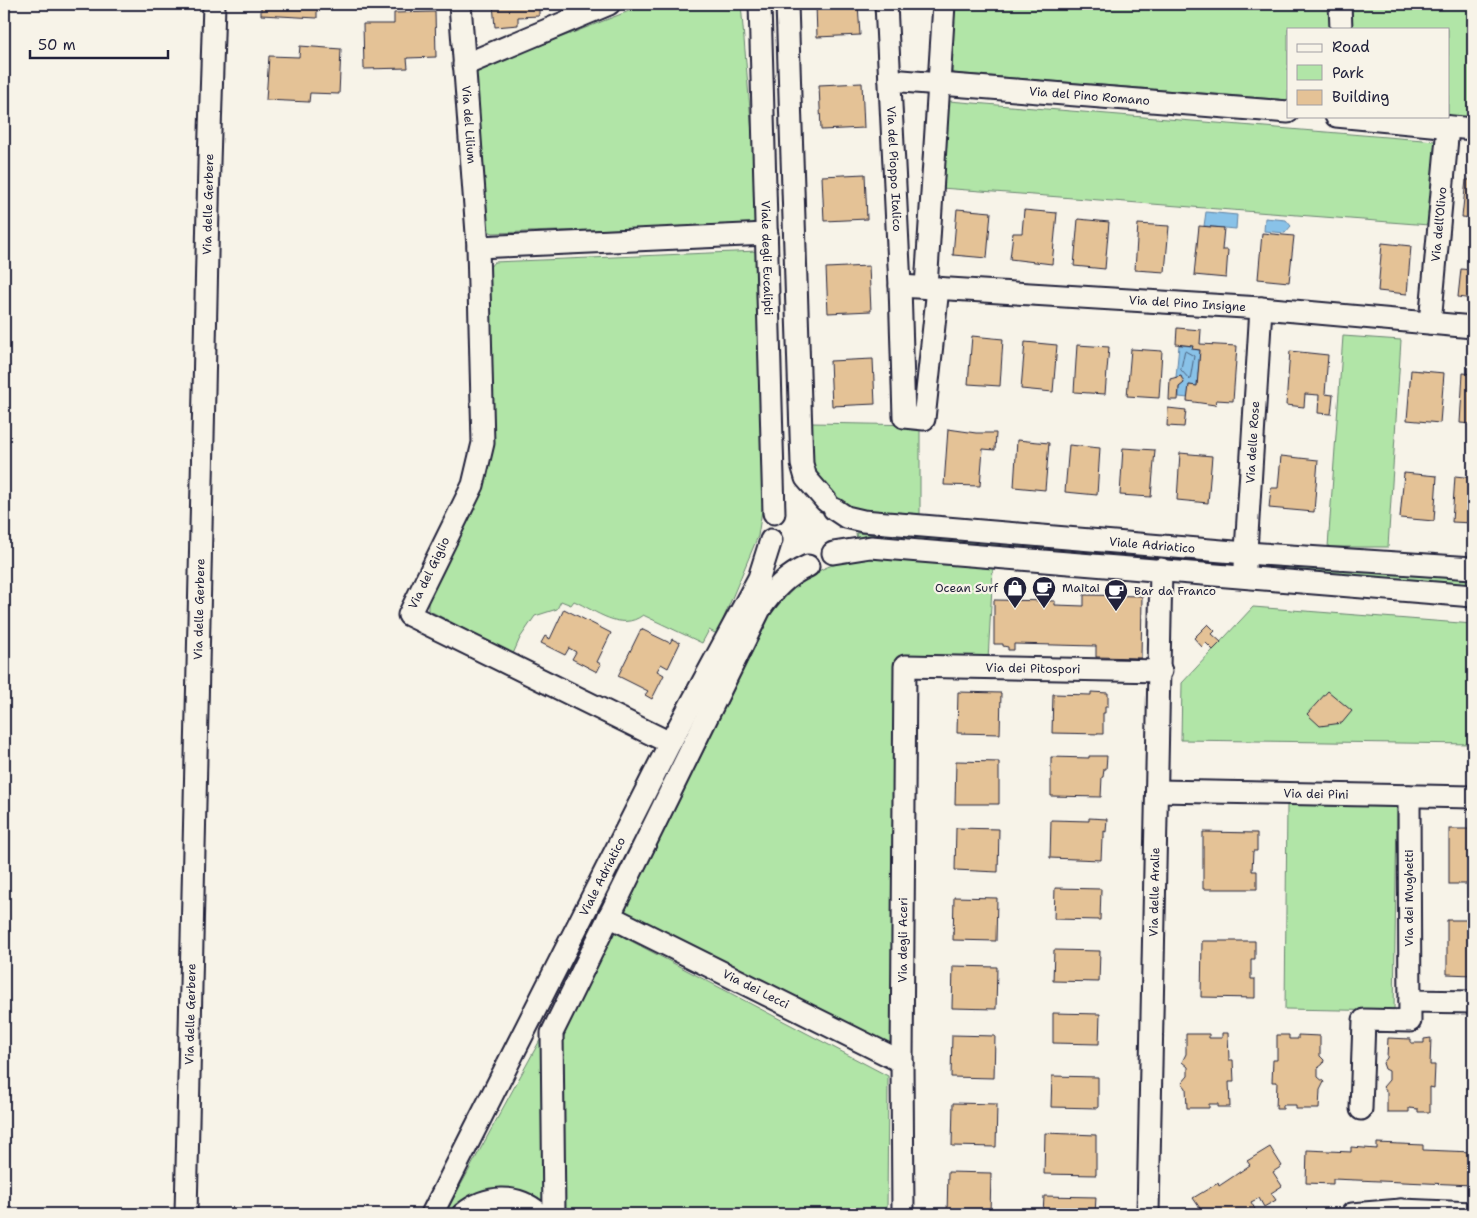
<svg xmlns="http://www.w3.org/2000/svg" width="1477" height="1218" font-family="'Shantell Sans',sans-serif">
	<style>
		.green { fill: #b1e5a7; stroke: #6a8471 }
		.water { fill: #89c2e8; stroke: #6082a3 }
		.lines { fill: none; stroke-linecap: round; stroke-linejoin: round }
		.shore { stroke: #4b6280; stroke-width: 1 }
		.building { fill: #e4c296; stroke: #22223b }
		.minor-casing { stroke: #22223b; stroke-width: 25 }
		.minor { stroke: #f7f3e8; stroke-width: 21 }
		.labels { text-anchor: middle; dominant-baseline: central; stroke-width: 4.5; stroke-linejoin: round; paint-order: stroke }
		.street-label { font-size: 12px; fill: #22223b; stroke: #f7f3e8 }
		.poi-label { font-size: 12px; fill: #22223b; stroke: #f7f3e8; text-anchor: start }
	</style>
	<rect width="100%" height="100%" fill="#f7f3e8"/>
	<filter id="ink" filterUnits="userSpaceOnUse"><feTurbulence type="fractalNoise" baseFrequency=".02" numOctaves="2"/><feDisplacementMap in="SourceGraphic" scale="10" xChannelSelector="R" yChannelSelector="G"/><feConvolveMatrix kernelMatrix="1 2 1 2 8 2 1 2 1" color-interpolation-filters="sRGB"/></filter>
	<g filter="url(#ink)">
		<g class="green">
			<polygon points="647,4 741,4 759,215 757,222 750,225 493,233 485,230 472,72"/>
			<polygon points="954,4 1330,4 1330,29 1288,29 1288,100 952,73"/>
			<polygon points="1352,4 1473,4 1473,118 1448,116 1448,29 1352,29"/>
			<polygon points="949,101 1435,141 1429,225 941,188"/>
			<path d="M758 251 765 491 758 536 717 634 709 630 702 643 643 615C621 632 596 611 574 601L571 605 561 601 557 609 535 616 520 638 513 654 428 610V600C452 550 483 500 492 445L489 268 494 262Z"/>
			<polygon points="1343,336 1401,340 1388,547 1328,547"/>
			<path d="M812 423 920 425V515C880 515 853 521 825 487 822 483 816 478 813 472 807 459 811 437 812 423Z"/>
			<polygon points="856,533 1231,560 1230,567 857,539"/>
			<path d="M864 556 993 568 988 660 896 659 891 1049 624 913 772 612C805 575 815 568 864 556Z"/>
			<polygon points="1257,562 1473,580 1473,588 1256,569"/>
			<polygon points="1253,607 1473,624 1473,744 1181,740 1182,683"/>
			<polygon points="1287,805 1397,807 1394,1011 1285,1009"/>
			<polygon points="614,932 888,1076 887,1214 565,1214 560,1051 566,1028"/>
			<polygon points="545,1031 548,1205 530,1195 469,1199 452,1214 445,1214"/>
			<polygon points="497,1209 512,1210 522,1214 480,1214"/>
		</g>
		<g class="water">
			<polygon points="1206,212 1237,215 1236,229 1204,226"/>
			<polygon points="1265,218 1286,220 1291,226 1285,233 1264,231"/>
			<polygon points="1179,345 1193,346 1193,349 1200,350 1197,386 1189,385 1188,398 1179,397 1179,387 1184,383 1181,377 1176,377"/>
		</g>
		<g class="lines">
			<polygon class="shore" points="1185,351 1194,356 1190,380 1181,370"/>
		</g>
		<g class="building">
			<polygon points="261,4 317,4 317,18 261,15"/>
			<polygon points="493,4 560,4 560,7 539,8 539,16 518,17 518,25 495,27"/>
			<polygon points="816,4 858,4 860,35 817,37"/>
			<polygon points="435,12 436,57 407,58 408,68 364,69 363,24 394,24 394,13"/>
			<polygon points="300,46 341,49 339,94 310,93 309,102 266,100 269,56 299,57"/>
			<polygon points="862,83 864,128 821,130 819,85"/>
			<polygon points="865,174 867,219 824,221 822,176"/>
			<polygon points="1470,177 1473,177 1473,218 1462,217 1466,180 1469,180"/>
			<polygon points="957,209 991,212 987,258 953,255"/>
			<polygon points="1024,210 1057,213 1052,264 1010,259 1013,233 1022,233"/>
			<polygon points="1078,219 1109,222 1105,269 1074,266"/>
			<polygon points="1138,224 1169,226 1165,272 1135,270"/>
			<polygon points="1199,226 1224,228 1222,250 1228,250 1226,278 1194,275"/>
			<polygon points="1262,233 1294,236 1289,282 1258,279"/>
			<polygon points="1382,243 1411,246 1407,294 1378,291"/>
			<polygon points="1473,246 1473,299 1458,297 1461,269 1471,270"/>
			<polygon points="869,266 871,311 828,313 826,268"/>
			<polygon points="1177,328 1201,330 1200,344 1237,346 1233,401 1216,400 1215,405 1187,401 1189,385 1197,386 1200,350 1192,349 1193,346 1176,344"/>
			<polygon points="972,336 1003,339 1000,386 968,384"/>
			<polygon points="1025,342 1057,345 1053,392 1021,389"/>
			<polygon points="1077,345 1109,347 1105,394 1074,392"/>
			<polygon points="1131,349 1162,351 1159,398 1127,396"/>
			<polygon points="1290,351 1328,355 1325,394 1333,395 1331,414 1318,413 1319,395 1305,394 1304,407 1286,405"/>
			<polygon points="873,359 875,404 832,406 830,361"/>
			<polygon points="1411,370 1444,373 1440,423 1407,420"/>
			<polygon points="1463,373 1473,374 1473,424 1460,423"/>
			<polygon points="1181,376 1184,383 1179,387 1178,400 1169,400 1170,379"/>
			<polygon points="1168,408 1186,410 1184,427 1167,426"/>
			<polygon points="948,429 976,433 996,433 995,450 983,449 980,486 944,485"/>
			<polygon points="1017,440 1049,443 1045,490 1014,487"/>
			<polygon points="1069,445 1100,448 1097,495 1065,492"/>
			<polygon points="1123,448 1155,450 1151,497 1120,495"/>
			<polygon points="1180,453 1212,456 1208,503 1177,500"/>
			<polygon points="1281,456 1318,460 1314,512 1269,508 1271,488 1278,488"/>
			<polygon points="1404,473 1437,476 1434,521 1400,518"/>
			<polygon points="1455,476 1473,478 1473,523 1452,522"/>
			<polygon points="1084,595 1142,596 1141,658 1096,657 1096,646 1014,644 1014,650 1008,650 1008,647 1003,646 1003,644 994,644 994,600 1055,601 1055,605 1084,606"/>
			<polygon points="564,609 611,633 597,662 601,664 597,672 572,659 576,652 569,648 565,655 541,643 545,636 550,639"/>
			<polygon points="1208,624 1215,631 1212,634 1221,642 1213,650 1206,643 1202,647 1194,638"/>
			<polygon points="641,629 670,643 672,639 680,643 668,668 661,664 657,671 664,675 652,699 645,695 648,691 618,676"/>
			<polygon points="1328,691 1352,711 1342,723 1320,726 1307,714"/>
			<polygon points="958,692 1001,693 1000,734 957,733"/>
			<polygon points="1091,692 1108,693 1108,706 1105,706 1105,713 1103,713 1103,734 1052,733 1053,694 1091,695"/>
			<polygon points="1089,756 1107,756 1106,769 1104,769 1103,777 1102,777 1101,797 1051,796 1051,757 1089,758"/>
			<polygon points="956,761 999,762 999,804 955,804"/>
			<polygon points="1089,818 1107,819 1106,832 1104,831 1104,839 1102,839 1101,860 1050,858 1051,820 1089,821"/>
			<polygon points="956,828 999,829 998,872 955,870"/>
			<rect x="1449" y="829" width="24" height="55"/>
			<polygon points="1203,832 1257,833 1257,851 1253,851 1252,871 1257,871 1257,889 1203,889"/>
			<polygon points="1055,888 1101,889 1100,920 1054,919"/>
			<polygon points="954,897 997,898 996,941 953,940"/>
			<polygon points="1447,920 1473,920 1473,975 1447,974"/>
			<polygon points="1202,941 1255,941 1255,959 1251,959 1251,979 1255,979 1255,998 1201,997"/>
			<polygon points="1054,950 1100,951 1099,982 1053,981"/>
			<polygon points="953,966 997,967 996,1009 952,1008"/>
			<polygon points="1053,1013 1100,1014 1099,1044 1053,1043"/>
			<polygon points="1222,1033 1228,1033 1229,1060 1233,1060 1234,1082 1229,1082 1230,1107 1218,1107 1218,1104 1209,1104 1209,1108 1187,1108 1186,1088 1182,1083 1188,1076 1188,1067 1182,1062 1186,1054 1186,1034 1209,1034 1209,1038 1222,1038"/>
			<polygon points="952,1035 995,1036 994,1078 951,1077"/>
			<polygon points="1277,1035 1289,1035 1289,1039 1298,1039 1298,1035 1320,1036 1320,1056 1324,1060 1323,1064 1318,1068 1318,1077 1324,1082 1320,1090 1319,1109 1296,1109 1296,1105 1283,1105 1283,1109 1276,1109 1277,1082 1272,1082 1273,1060 1277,1060"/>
			<polygon points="1388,1038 1411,1039 1411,1043 1424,1043 1424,1039 1431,1038 1430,1065 1435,1065 1434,1088 1430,1087 1430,1112 1418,1112 1418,1109 1409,1108 1409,1112 1387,1112 1387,1092 1383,1087 1389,1080 1389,1071 1385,1069 1383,1063 1387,1058"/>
			<polygon points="1052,1076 1098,1077 1098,1108 1051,1107"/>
			<polygon points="953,1103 997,1104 996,1147 952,1146"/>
			<polygon points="1045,1133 1096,1135 1096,1175 1044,1174"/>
			<polygon points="1377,1143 1423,1145 1423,1150 1473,1152 1473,1185 1333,1179 1333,1184 1306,1183 1307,1150 1351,1152 1351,1147 1377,1149"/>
			<polygon points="1270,1147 1282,1166 1273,1172 1282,1186 1271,1193 1276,1200 1264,1207 1259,1198 1251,1202 1256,1211 1251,1214 1243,1214 1240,1210 1232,1214 1230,1211 1224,1214 1204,1214 1193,1198 1218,1183 1219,1186 1231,1178 1250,1165 1247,1161"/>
			<polygon points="948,1172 991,1173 990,1214 947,1214"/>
			<polygon points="1044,1196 1096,1197 1095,1214 1043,1214"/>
		</g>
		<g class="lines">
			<g class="minor-casing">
				<g id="minor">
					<path id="s1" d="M460 4 478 247 483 443 473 485 409 615 670 743"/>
					<path id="s2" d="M760 4 774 513"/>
					<polyline points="787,4 802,464 806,478 826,501"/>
					<path id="s3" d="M886 4 900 286 904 417 924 419 938 288"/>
					<polyline points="1340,4 1341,29"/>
					<polyline points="464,65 609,4"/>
					<path id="s4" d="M890 80 1288 112"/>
					<polyline points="1336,116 1473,129"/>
					<polyline points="478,247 767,234"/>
					<path id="s5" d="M900 286 1261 308 1473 327"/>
					<polyline points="926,287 944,4"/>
					<path id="s6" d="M1430 323 1448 127"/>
					<path id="s7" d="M834 509 846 517 863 521 1246 553 1473 568"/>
					<polyline points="833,553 871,547 1473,596"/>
					<path id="s8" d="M1245 567 1261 308"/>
					<path id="s9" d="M1158 791 1473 797"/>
					<path id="s10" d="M609 916 902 1062"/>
					<polyline points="1410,1001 1473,1002"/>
					<polyline points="1361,1109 1364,1020 1410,1021 1409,796"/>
					<path id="s11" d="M186 1214 209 163 214 4"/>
					<path id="s12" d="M432 1214 670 743 759 578 771 540"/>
					<path d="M463 1214C486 1195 517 1193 540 1214"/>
					<path d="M554 1214 552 1033 760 609C774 589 786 576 808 566"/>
					<path id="s13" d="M903 1214 902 1062 905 666 1161 671"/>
					<path id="s14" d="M1148 1214 1161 569"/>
					<polyline points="1352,1214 1401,1210"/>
					<polyline points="1400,1214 1401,1210 1473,1213"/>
				</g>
			</g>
			<use href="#minor" class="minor"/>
		</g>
	</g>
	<defs>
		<g id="shop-pin" transform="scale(1.25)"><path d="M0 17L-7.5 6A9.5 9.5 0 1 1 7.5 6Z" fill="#22223b" stroke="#f7f3e8"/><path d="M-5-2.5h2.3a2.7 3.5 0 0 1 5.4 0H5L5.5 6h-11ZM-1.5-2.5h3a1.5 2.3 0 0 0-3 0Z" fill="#fff"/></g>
		<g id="cafe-pin" transform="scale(1.25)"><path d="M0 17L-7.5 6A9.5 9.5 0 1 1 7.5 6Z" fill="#22223b" stroke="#f7f3e8"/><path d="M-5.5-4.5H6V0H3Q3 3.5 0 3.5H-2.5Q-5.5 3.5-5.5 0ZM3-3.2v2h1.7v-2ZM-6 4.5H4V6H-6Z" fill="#fff"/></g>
	</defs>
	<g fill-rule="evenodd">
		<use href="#shop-pin" x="1015" y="588"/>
		<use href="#cafe-pin" x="1044" y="588"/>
		<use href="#cafe-pin" x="1116" y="591"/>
	</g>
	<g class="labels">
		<g class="street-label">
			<text stroke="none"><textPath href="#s4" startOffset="200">Via del Pino Romano</textPath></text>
			<text stroke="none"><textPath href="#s1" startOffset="121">Via del Lilium</textPath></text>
			<text stroke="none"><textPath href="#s3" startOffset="165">Via del Pioppo Italico</textPath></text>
			<text stroke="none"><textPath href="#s11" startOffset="1010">Via delle Gerbere</textPath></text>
			<text stroke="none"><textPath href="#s6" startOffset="99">Via dell'Olivo</textPath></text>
			<text stroke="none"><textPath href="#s2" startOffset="254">Viale degli Eucalipti</textPath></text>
			<text stroke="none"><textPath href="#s5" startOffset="288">Via del Pino Insigne</textPath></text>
			<text stroke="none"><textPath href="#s8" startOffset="125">Via delle Rose</textPath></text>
			<text stroke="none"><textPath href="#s7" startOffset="322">Viale Adriatico</textPath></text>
			<text transform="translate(429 573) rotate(-64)">Via del Giglio</text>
			<text stroke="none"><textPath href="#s11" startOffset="605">Via delle Gerbere</textPath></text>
			<text stroke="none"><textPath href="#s13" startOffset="676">Via dei Pitospori</textPath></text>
			<text stroke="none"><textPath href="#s9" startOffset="158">Via dei Pini</textPath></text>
			<text stroke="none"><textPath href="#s12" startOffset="378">Viale Adriatico</textPath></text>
			<text stroke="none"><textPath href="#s14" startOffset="322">Via delle Aralie</textPath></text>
			<text transform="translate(1409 898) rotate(-90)">Via dei Mughetti</text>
			<text stroke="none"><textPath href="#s13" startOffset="274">Via degli Aceri</textPath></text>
			<text stroke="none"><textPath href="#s10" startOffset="164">Via dei Lecci</textPath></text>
			<text stroke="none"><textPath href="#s11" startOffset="200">Via delle Gerbere</textPath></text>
		</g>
		<g class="poi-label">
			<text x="998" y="588" text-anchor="end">Ocean Surf</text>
			<text x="1062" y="588">Maitai</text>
			<text x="1134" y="591">Bar da Franco</text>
		</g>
	</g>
	<rect width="1477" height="1218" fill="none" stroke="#f7f3e8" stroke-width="20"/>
	<rect x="10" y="10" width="1457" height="1198" fill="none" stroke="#22223b" stroke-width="2" filter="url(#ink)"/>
	<rect x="1287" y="28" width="162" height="90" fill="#f7f3e8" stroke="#a29fa3"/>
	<rect x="1297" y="44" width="25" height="8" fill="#f7f3e8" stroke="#a29fa3"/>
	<text x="1332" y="52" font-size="15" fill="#22223b">Road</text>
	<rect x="1297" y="65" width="25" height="15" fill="#b1e5a7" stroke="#a29fa3"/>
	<text x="1332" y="78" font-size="15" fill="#22223b">Park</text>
	<rect x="1297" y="90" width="25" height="15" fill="#e4c296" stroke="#a29fa3"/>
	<text x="1332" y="102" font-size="15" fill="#22223b">Building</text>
	<path d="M30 50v8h138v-8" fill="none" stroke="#22223b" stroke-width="2.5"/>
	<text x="38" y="50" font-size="15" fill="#22223b" stroke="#f7f3e8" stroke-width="4" paint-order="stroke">50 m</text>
</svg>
